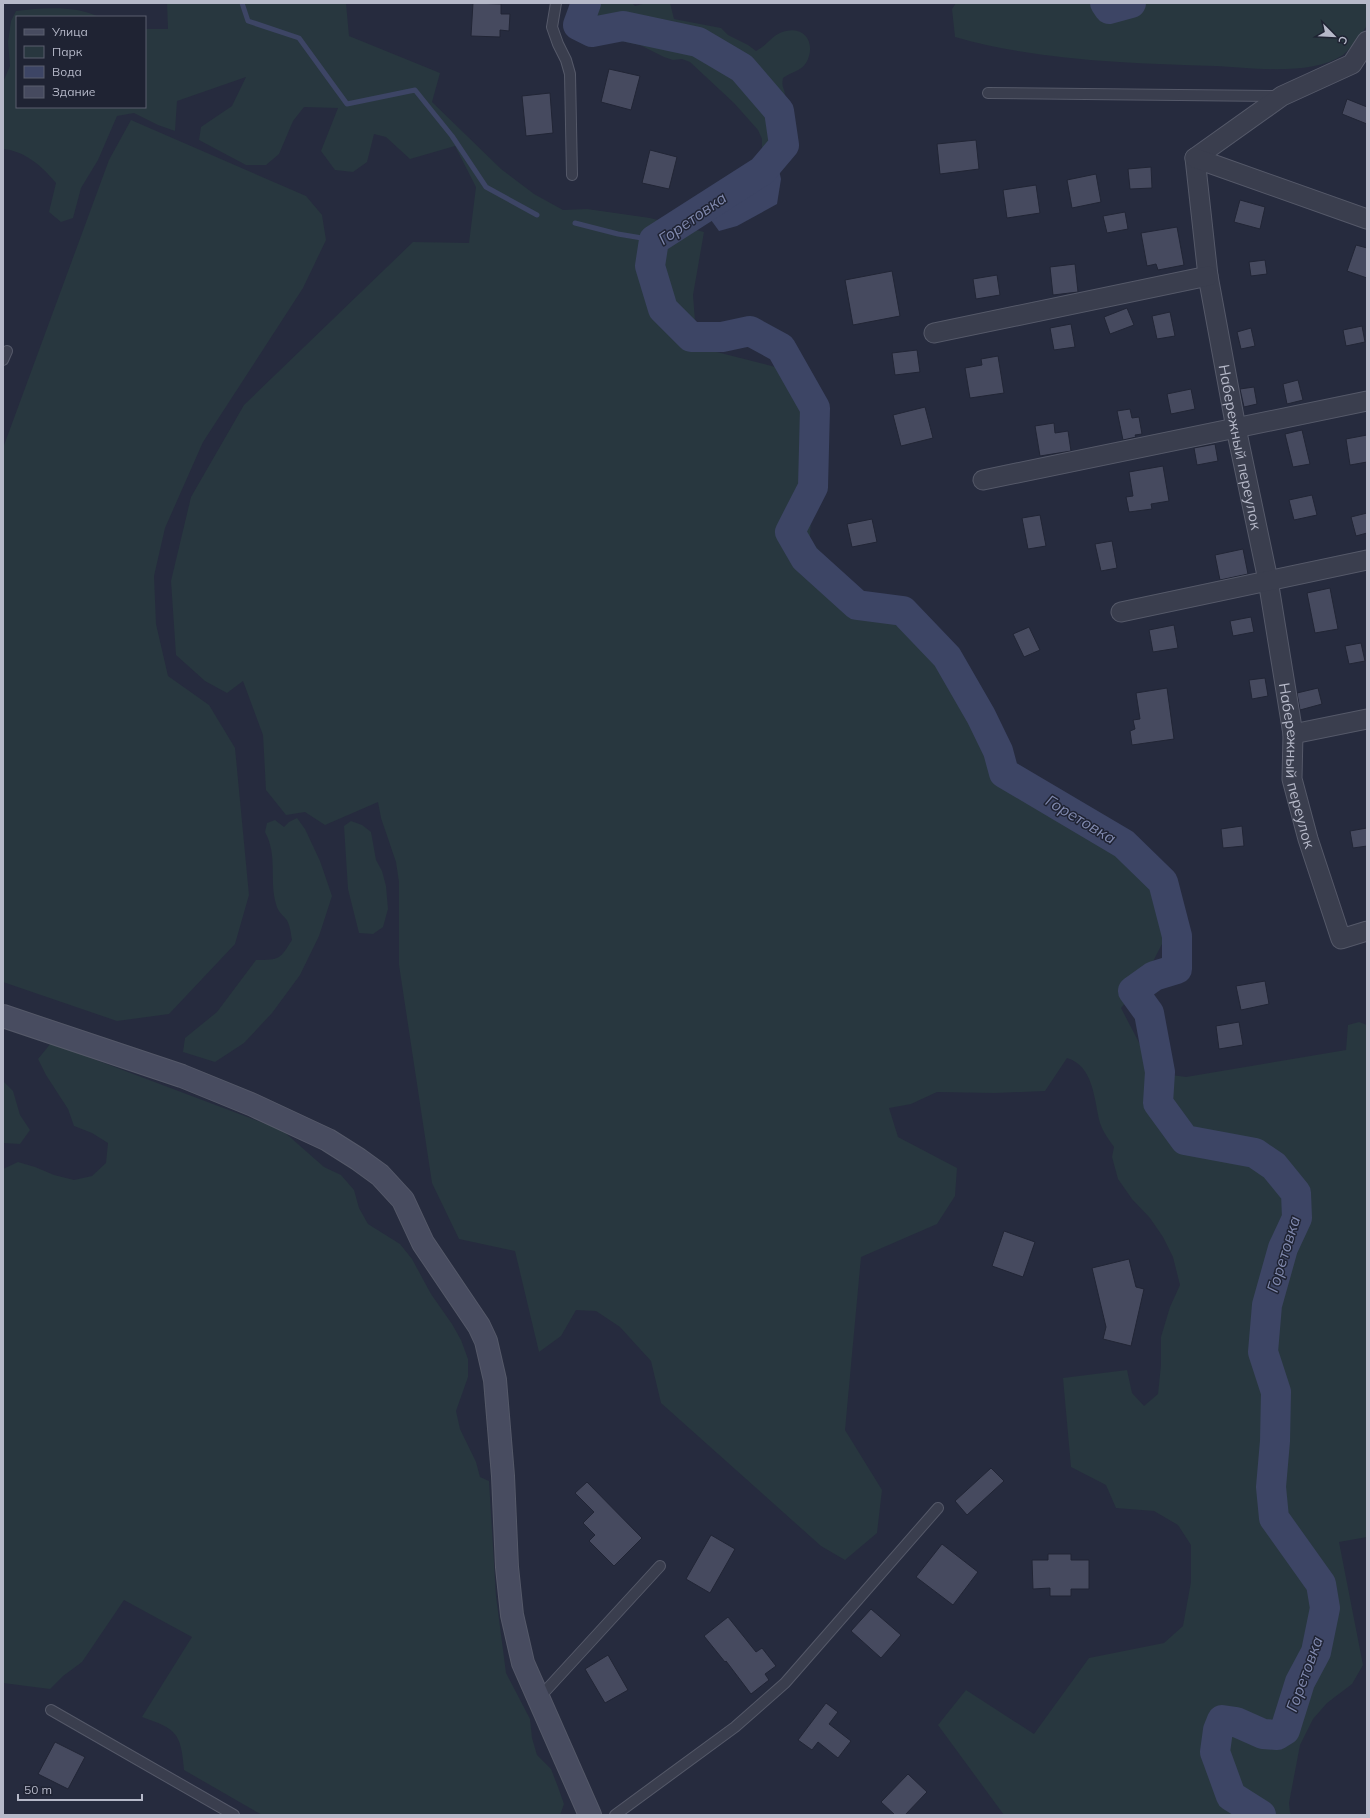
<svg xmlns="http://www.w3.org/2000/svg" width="1370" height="1818" font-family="Mulish,sans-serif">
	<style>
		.green { fill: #28373f }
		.water { fill: #3d4565 }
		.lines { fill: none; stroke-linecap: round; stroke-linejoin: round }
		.stream { stroke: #3d4565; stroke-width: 5 }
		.river { stroke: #3d4565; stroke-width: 30 }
		.building { fill: #464a5f; stroke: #212535 }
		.lane-casing { stroke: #555969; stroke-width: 12 }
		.street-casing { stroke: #555969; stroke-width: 21 }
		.secondary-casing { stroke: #555969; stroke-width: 24 }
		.lane { stroke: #3a3e4e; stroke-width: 10 }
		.street { stroke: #3a3e4e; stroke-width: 19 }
		.secondary { stroke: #484c60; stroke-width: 22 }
		.labels { text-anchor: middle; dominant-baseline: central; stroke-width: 3; stroke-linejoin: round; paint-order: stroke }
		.street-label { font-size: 15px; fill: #b6b9c9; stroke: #1f2333 }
		.water-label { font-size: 16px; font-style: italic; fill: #8089ae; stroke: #1f2333 }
	</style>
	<rect width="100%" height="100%" fill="#262b3e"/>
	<g class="green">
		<path d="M167 3H346L349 36 440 73 432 102 501 169 534 194 563 210 587 209 650 218 704 232 693 295 697 347 795 372 808 409 813 475 810 539 839 576 923 639 966 685 994 720 989 761 1071 822 1102 848 1147 873 1166 906 1162 944 1142 983 1121 1008 1145 1054 1149 1072 1186 1077 1346 1050 1348 1025 1359 1022 1367 1025V1537L1339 1542 1363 1665 1352 1684 1327 1703 1313 1719 1300 1745 1289 1803 1290 1813 1293 1815H1004L938 1725 966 1690 1034 1734 1089 1658 1164 1643 1183 1626 1191 1582V1545L1178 1525 1154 1511 1116 1508 1106 1485 1071 1467 1063 1378 1127 1370 1132 1393 1144 1406 1158 1394 1161 1365V1337L1170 1307 1180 1285 1173 1257 1163 1237 1150 1218 1132 1199 1118 1179 1112 1157 1114 1147C1109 1140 1103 1132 1100 1123 1094 1100 1094 1066 1067 1058L1045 1091 995 1093 937 1092 911 1104 889 1108 898 1137 957 1168 955 1196 937 1224 861 1257 845 1430 882 1490 877 1533 845 1560 821 1546 661 1403 651 1361 620 1327 596 1311 576 1310 561 1336 539 1352 515 1251 459 1239 432 1183 399 965V882L396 862 381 818 378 802 325 825 305 812 286 815 266 790 263 735 243 681 227 693 205 681 176 655 171 581 191 497 244 405 413 242 469 243 476 187 455 146 410 159 386 137 374 134 367 162 353 172 335 170 321 151 338 108 304 107 293 121 279 154 266 165H246L199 140 201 127 232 106 246 77 177 101 175 131 158 125 134 113 117 116 98 160 81 188 73 218 61 222 49 212 56 183C42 166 25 151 3 149V82L10 66 8 42 11 21 16 11C42 8 74 5 99 17H17V107H145V29H168Z"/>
		<path d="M573 3H632L635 6 646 3H670L674 19 721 28 728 35 748 45 756 51C767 46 773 33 786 31 807 26 816 46 806 63 801 71 791 72 783 78 781 88 785 88 785 96 785 99 783 103 783 106 783 124 788 139 777 155L768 157 762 149V139L758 130 734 103 690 62 682 59 673 60 664 57 640 45 611 39H576L568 34 566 26Z"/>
		<path d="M956 3H1367C1367 10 1368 17 1367 24 1366 30 1348 51 1343 55 1312 76 1252 68 1215 66 1128 63 1039 61 955 37L952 9Z"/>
		<polygon points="131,120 306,196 322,215 326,240 303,288 203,442 165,528 154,576 156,624 168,676 209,705 235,748 249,895 235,944 169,1014 117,1021 3,982 3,448 109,160"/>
		<path d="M297 818 305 829 320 861 332 896 319 936 300 975 272 1013 244 1043 215 1062 183 1052 185 1038 217 1012 256 960C280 960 280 959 292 940 291 934 290 924 286 919 282 914 278 912 276 904 269 879 278 856 265 832L267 823 275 820 284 827 289 822Z"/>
		<polygon points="351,821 362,825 371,832 376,860 382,871 386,886 388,909 383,927 373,934 359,933 348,889 344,826"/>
		<path d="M51 1043 282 1130 324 1167 341 1175 354 1190 359 1208 368 1224 400 1244 412 1259 431 1294 452 1324 461 1340 468 1359V1377L456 1411 460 1429 476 1462 480 1477 489 1481 496 1596 506 1673 530 1719 532 1738 537 1755 551 1769 558 1787 564 1804 560 1815H262L184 1770C181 1732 176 1729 142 1717L192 1637 124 1600 82 1662 63 1676 50 1689 3 1683V1169L18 1162 35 1167 54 1175 74 1180 92 1176 106 1163 108 1143 92 1133 74 1126 68 1109 46 1075 38 1059Z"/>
		<polygon points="3,1081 13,1091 20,1115 30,1130 20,1144 3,1143"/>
	</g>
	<polygon class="water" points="763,161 779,170 781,179 777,204 737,226 719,231 711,220 713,195 746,169"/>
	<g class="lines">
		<g class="stream">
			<polyline points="242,3 248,21 299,38 347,104 415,90 452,136 486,187 537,215"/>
			<polyline points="575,223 618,234 654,240"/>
		</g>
		<g class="river">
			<polyline points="586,3 578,25 592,32 623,26 698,42 742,68 779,111 784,145 762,171 654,240 650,266 663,309 691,337 722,337 750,331 781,348 815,408 813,487 790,532 805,558 857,605 903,611 947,657 981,716 998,751 1004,773 1124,844 1163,882 1177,936 1177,969 1154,976 1133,991 1149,1013 1160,1072 1158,1103 1185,1140 1255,1153 1274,1166 1296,1193 1297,1218 1283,1248 1267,1305 1263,1352 1276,1392 1275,1441 1271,1487 1274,1518 1321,1584 1325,1608 1316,1652 1300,1682 1285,1730 1277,1735 1263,1734 1236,1722 1222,1720 1218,1730 1215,1752 1231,1796 1261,1815"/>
			<polyline points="1105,3 1109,9 1131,3"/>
		</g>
	</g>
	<g class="building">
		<polygon points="473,3 501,4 501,14 510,14 509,31 500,30 500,37 471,36"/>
		<polygon points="609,69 640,76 631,110 601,102"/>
		<polygon points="550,93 553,133 526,136 522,96"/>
		<polygon points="1347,99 1367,107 1367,124 1342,114"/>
		<polygon points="976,140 979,169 940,174 937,144"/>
		<polygon points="650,150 677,157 669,189 642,183"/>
		<polygon points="1151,167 1152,188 1130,189 1128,169"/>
		<polygon points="1096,174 1101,202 1072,208 1067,180"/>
		<polygon points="1036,185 1040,213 1007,218 1003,190"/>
		<polygon points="1240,200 1265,207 1260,229 1234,222"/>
		<polygon points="1125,212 1128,229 1107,233 1103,216"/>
		<polygon points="1177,227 1184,265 1158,270 1156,264 1147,266 1141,233"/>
		<polygon points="1356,245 1367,248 1367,278 1347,271"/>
		<polygon points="1265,260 1267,274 1251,276 1249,262"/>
		<polygon points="1075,264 1078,292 1053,295 1050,267"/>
		<polygon points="892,271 900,316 853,325 845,280"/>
		<polygon points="997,275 1000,295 976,299 973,279"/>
		<polygon points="1127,308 1134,325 1110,334 1104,317"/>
		<polygon points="1170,312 1175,336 1157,339 1152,316"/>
		<polygon points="1071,324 1075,347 1054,350 1050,328"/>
		<polygon points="1362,326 1365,342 1346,346 1343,330"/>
		<polygon points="1251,328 1255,346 1241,349 1237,332"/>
		<polygon points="917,350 920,372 895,375 892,353"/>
		<polygon points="998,356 1004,393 970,398 965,368 982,365 981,359"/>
		<polygon points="1298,380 1303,400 1287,404 1283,384"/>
		<polygon points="1254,387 1257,404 1244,407 1240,389"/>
		<polygon points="1191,389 1195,409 1171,414 1167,394"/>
		<polygon points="925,407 933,438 901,446 893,415"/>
		<polygon points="1130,409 1132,418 1139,417 1142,434 1135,435 1136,437 1123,440 1117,411"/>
		<polygon points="1054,423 1055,433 1068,431 1071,451 1040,456 1035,426"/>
		<polygon points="1302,430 1310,464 1293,467 1285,434"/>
		<polygon points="1367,435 1367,462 1350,465 1346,439"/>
		<polygon points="1215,444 1218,461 1197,465 1194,448"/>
		<polygon points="1163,466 1169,501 1151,504 1152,509 1129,512 1126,497 1133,496 1129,472"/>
		<polygon points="1312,495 1317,515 1294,520 1289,500"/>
		<polygon points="1367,513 1367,533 1356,536 1351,517"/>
		<polygon points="1040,515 1046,546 1028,549 1022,518"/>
		<polygon points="872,519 877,542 852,547 847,524"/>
		<polygon points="1112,541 1117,568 1101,571 1095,544"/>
		<polygon points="1243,549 1248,574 1220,580 1215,555"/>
		<polygon points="1330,588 1338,629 1315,633 1307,593"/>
		<polygon points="1251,617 1254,632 1233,636 1230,621"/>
		<polygon points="1174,625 1178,648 1153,652 1149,630"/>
		<polygon points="1029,627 1040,650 1024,657 1013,634"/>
		<polygon points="1361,643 1365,661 1349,664 1345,646"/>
		<polygon points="1265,678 1268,696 1252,699 1249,680"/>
		<polygon points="1167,688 1174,739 1132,745 1130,731 1135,729 1133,720 1140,719 1136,693"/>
		<polygon points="1318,688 1322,704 1300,710 1297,693"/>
		<polygon points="1242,826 1244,846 1223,848 1221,829"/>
		<polygon points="1367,828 1367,846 1353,848 1350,831"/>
		<polygon points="1265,981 1269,1004 1241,1010 1236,986"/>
		<polygon points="1239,1022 1243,1045 1219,1049 1216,1026"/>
		<polygon points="1004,1231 1035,1242 1023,1277 992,1266"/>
		<polygon points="1129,1259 1136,1287 1144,1289 1131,1346 1103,1339 1106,1327 1092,1268"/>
		<polygon points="991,1468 1004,1481 967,1515 955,1501"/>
		<polygon points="587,1482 642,1538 614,1566 589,1541 595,1535 583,1523 594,1512 575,1493"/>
		<polygon points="711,1535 735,1549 710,1593 686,1579"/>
		<polygon points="942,1544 978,1572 953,1605 916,1577"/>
		<polygon points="1048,1554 1071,1554 1071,1560 1089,1560 1089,1589 1071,1589 1071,1596 1050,1596 1050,1588 1033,1589 1032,1560 1048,1560"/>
		<polygon points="871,1609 901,1635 881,1658 851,1631"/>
		<polygon points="728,1617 756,1652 762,1648 776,1666 765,1674 769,1680 751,1694 726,1661 725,1662 704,1636"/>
		<polygon points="608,1655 628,1690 605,1703 585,1669"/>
		<polygon points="826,1703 838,1712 829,1724 851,1741 838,1758 818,1742 812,1750 798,1740"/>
		<polygon points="55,1742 85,1757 68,1789 38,1774"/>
		<polygon points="908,1774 927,1792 905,1815 895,1815 881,1802"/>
	</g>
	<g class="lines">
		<g class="lane-casing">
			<g id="lane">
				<polyline points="556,3 552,27 558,44 566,60 570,74 572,175"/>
				<polyline points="988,93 1280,96"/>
				<polyline points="3,360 7,351"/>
				<polyline points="538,1699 660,1566"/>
				<polyline points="51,1710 234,1815"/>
				<polyline points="615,1815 735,1727 785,1683 938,1508"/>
			</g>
		</g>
		<g class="street-casing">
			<g id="street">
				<path id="s1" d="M1367 41 1352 64 1282 96 1195 158 1208 276 1236 428 1268 580 1293 734 1292 779 1308 839 1341 939 1367 931"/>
				<polyline points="1195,158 1367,219"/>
				<polyline points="934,333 1208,276"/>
				<polyline points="983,480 1367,401"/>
				<polyline points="1121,612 1367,560"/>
				<polyline points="1293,734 1367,719"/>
			</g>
		</g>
		<g class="secondary-casing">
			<polyline id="secondary" points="3,1016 182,1076 253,1105 328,1140 358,1159 380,1175 403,1200 423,1243 479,1326 486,1341 495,1380 503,1476 507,1567 512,1615 523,1663 590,1815"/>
		</g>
		<use href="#lane" class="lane"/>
		<use href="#street" class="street"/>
		<use href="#secondary" class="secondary"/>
	</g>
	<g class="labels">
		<g class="street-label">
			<text stroke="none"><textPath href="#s1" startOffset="504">Набережный переулок</textPath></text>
			<text stroke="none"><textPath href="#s1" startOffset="828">Набережный переулок</textPath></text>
		</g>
		<g class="water-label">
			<text transform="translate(692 218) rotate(-35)">Горетовка</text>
			<text transform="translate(1081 819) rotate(31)">Горетовка</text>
			<text transform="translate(1283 1254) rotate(-73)">Горетовка</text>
			<text transform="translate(1304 1674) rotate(-70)">Горетовка</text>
		</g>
	</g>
	<rect width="1370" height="1818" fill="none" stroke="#b6b9c9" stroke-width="8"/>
	<rect x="16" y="16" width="130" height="92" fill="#1f2333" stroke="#5b5f6f"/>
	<rect x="24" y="29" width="20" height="6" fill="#484c60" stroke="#5b5f6f"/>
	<text x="52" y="36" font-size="12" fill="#b6b9c9">Улица</text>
	<rect x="24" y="46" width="20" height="12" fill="#28373f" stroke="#5b5f6f"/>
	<text x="52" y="56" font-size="12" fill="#b6b9c9">Парк</text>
	<rect x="24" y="66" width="20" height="12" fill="#3d4565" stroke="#5b5f6f"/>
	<text x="52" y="76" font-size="12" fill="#b6b9c9">Вода</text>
	<rect x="24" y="86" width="20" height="12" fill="#464a5f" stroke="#5b5f6f"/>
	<text x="52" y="96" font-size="12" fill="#b6b9c9">Здание</text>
	<g transform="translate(1334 36) rotate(114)" stroke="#1f2333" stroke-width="3" paint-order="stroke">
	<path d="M0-3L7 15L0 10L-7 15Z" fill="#b6b9c9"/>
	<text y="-6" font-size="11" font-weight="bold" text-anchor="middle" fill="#b6b9c9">С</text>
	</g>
	<path d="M18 1794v6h124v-6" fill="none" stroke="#b6b9c9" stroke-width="2"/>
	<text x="24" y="1794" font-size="12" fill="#b6b9c9" stroke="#1f2333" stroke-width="3" paint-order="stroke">50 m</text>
</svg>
